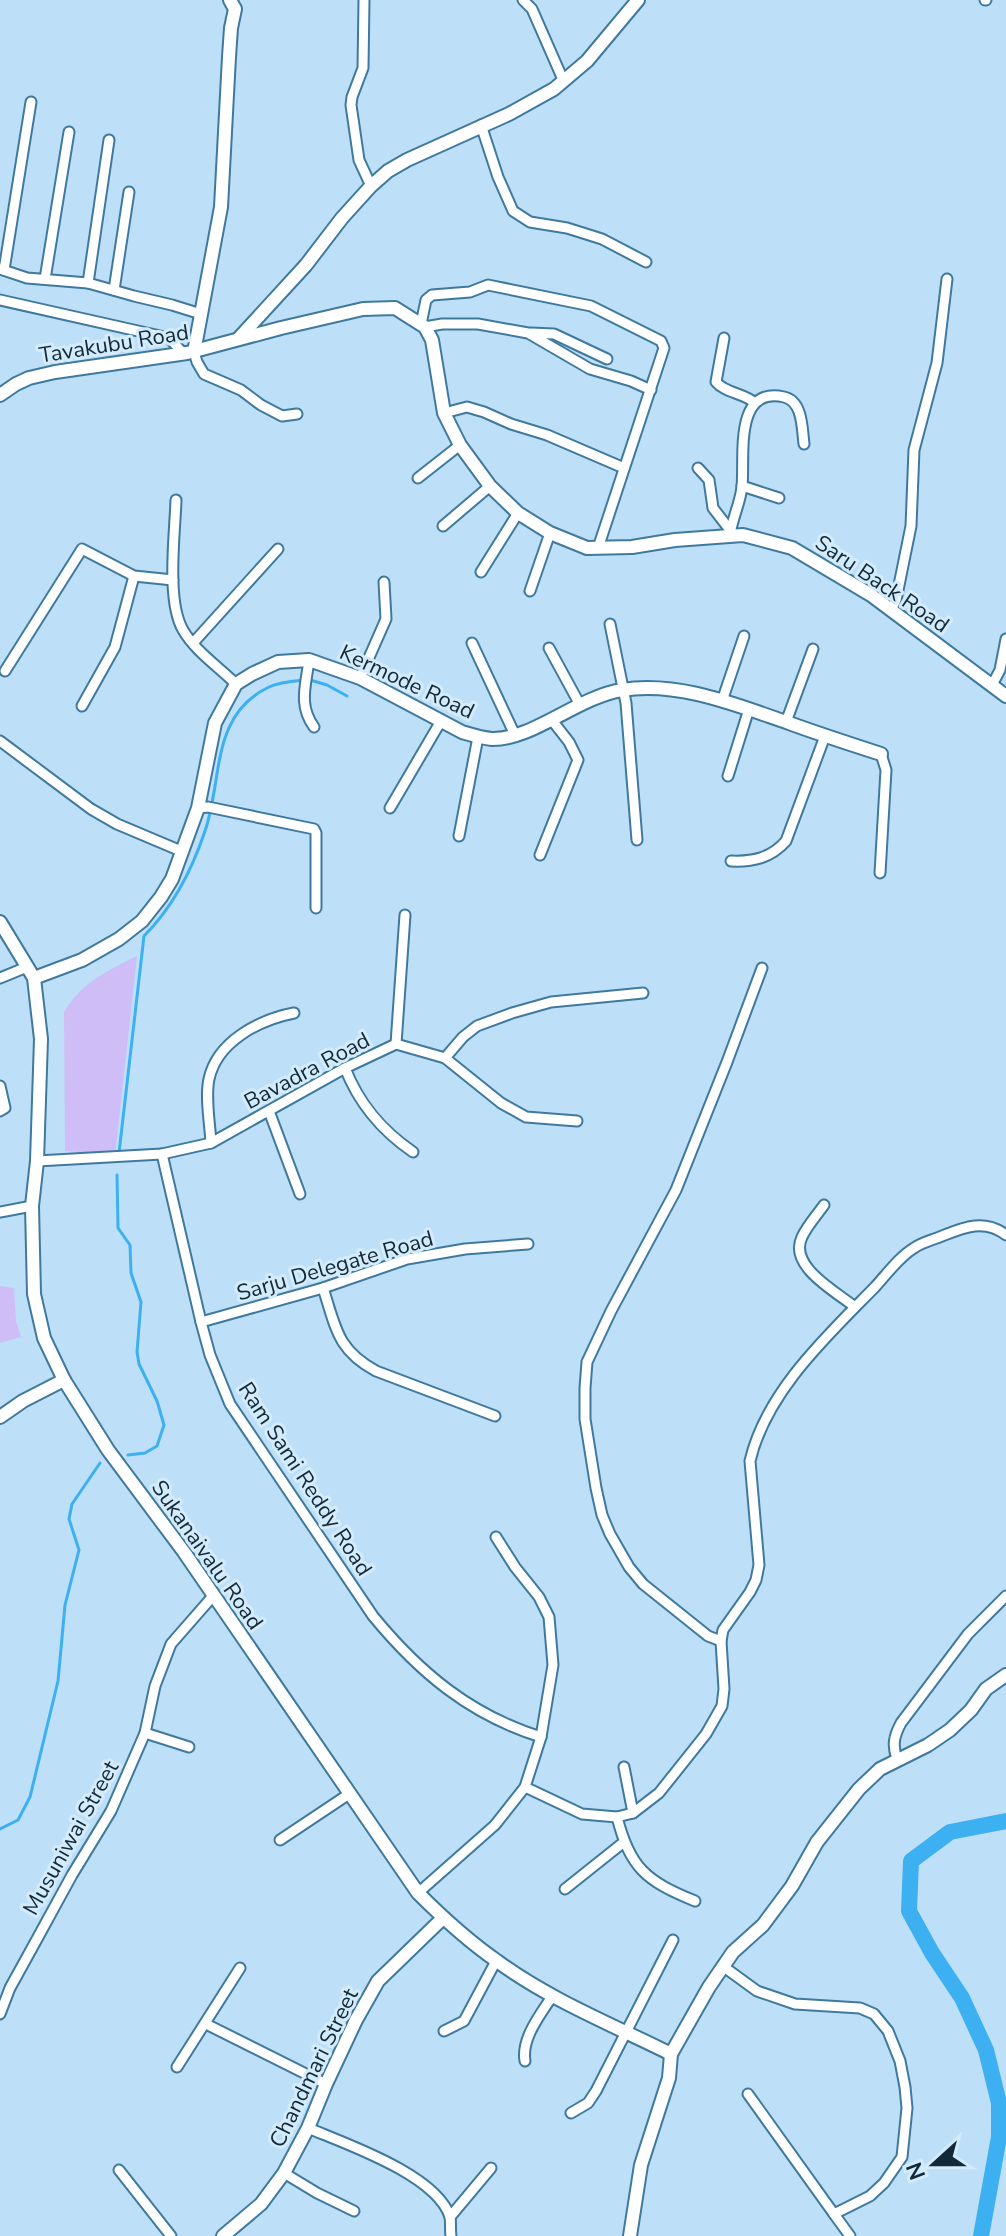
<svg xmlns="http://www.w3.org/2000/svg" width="1006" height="2236" font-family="'Nunito Sans',sans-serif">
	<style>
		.green { fill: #cebdf6 }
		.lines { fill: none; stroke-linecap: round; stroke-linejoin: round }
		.stream { stroke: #3db0f1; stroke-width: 3 }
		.river { stroke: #3db0f1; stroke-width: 16 }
		.street-casing { stroke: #3f799e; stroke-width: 13 }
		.secondary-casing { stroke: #3f799e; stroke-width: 16 }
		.street { stroke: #fff; stroke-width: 9 }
		.secondary { stroke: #fff; stroke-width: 12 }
		.labels { text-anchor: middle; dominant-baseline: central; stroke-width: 6; stroke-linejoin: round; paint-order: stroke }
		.street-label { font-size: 22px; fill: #112939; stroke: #d4ebfc }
	</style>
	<rect width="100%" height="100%" fill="#bde0f8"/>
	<g class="green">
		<path d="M137 956 115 1155 65 1151 64 1012C81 983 107 971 137 956Z"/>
		<polygon points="0,1286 14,1288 16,1321 21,1337 0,1343"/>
	</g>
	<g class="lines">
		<g class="stream">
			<polyline points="310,680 327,685 347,696"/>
			<path d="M119 1153 144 936C173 907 192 870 205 831 223 779 210 715 269 687 279 682 293 681 304 680"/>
			<polyline points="117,1175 118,1228 130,1245 131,1273 141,1302 137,1352 139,1364 157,1401 164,1425 157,1446 145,1453 128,1455"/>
			<polyline points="0,1829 18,1820 30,1797 58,1681 65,1605 79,1550 69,1519 72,1504 100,1463"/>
		</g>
		<polyline class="river" points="981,2236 999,2137 999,2103 986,2050 962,1998 932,1953 909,1911 911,1861 950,1832 1006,1821"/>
		<g class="street-casing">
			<g id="street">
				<polyline points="364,0 363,68 352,97 351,105 359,160 371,186"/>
				<polyline points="523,0 532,9 564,82"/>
				<polyline points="985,0 986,0"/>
				<polyline points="481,125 498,177 513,211 530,222 567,228 602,239 646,262"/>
				<polyline points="0,269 27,278 88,283 134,296 172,305 201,314"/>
				<polyline points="4,270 31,102"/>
				<polyline points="45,279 69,132"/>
				<polyline points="88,283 109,140"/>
				<polyline points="114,290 129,192"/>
				<polyline points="0,300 169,338 184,354"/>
				<polyline points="421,324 426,300 432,295 470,292 488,285 591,306 661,341 664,348 598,548"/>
				<polyline points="425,327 442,324 478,324 528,333 590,369 631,381 651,390"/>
				<polyline points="531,333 554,334 607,359"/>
				<path d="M724 338 716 382C725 393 744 393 755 403"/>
				<polyline points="194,352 197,362 204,374 241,390 261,405 282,416 297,414"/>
				<polyline points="444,413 467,407 484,412 511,424 547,435 624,468"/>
				<polyline points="698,468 709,480 713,508 730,530"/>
				<polyline points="418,478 460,445"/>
				<polyline points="742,486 779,498"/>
				<path d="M176 500C175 533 166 601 183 630 195 651 219 667 236 684"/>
				<polyline points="443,526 490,486"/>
				<path d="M730 535C732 519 740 504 742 487 745 457 733 386 784 397 803 401 802 429 804 444"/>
				<polyline points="481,572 518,513"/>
				<polyline points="530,591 550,533"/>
				<polyline points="891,610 896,600 911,526 914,450 937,363 947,279"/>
				<polyline points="610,624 626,703 637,840"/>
				<polyline points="193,643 278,549"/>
				<polyline points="472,643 515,735"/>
				<polyline points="549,648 579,703"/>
				<path d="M309 660C306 685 298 705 314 727"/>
				<polyline points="5,671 82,549 134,576 173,580"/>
				<polyline points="360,678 386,619 384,582"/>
				<polyline points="992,685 1000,670 1006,639"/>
				<polyline points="722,701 744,636"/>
				<polyline points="82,706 115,647 134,576"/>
				<polyline points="786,722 813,649"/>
				<polyline points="0,741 91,809 117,824 181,851"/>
				<polyline points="728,776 749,709"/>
				<polyline points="198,808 208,807 314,829 316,833 316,908"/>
				<polyline points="390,808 441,721"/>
				<polyline points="459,836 478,737"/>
				<polyline points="540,855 578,760 569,742 551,719"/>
				<path d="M731 861C753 862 771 858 786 841L825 736"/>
				<polyline points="880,873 886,770 881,754"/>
				<polyline points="0,978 27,967"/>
				<polyline points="396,1044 405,915"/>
				<polyline points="445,1058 463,1037 477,1026 512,1013 551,1002 643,993"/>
				<path d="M345 1068C359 1104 381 1130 413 1152"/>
				<polyline points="0,1086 5,1108 0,1111"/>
				<polyline points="269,1111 300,1194"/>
				<path d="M211 1143C210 1124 205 1097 209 1079 217 1042 258 1020 294 1013"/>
				<path d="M162 1154 201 1322 210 1355 230 1404 373 1616C419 1672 470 1715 541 1737"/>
				<polyline points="37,1161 162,1154 211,1143 345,1068 396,1044 445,1058 501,1103 526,1117 577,1121"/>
				<path d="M824 1205C817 1215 807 1226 802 1237 788 1266 835 1291 855 1307"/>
				<polyline points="0,1212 32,1206"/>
				<path d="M323 1288C336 1328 337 1350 376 1371L495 1416"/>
				<polyline points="201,1322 323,1288 407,1259 465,1249 528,1244"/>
				<polyline points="721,1641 708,1636 643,1584 629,1567 610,1534 602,1515 596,1488 585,1419 585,1388 587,1362 611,1311 676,1190 727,1062 762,968"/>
				<polyline points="145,1733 189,1747"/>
				<path d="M897 1759C892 1745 894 1736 901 1723L968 1634 1006 1596"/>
				<polyline points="624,1767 633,1813"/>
				<path d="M525 1787 582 1814 617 1817 633 1813 659 1793 706 1734 722 1706 724 1689 721 1641 723 1630 750 1592 756 1580 759 1565 750 1461C766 1392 827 1336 875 1287 887 1274 899 1257 914 1248 921 1243 929 1241 937 1238 960 1229 983 1217 1006 1235"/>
				<path d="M617 1817C630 1868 646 1881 695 1901"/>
				<polyline points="280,1840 349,1794"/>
				<polyline points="565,1889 624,1842"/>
				<polyline points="418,1893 495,1825 525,1787 541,1737 553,1665 549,1617 539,1597 515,1567 496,1537"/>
				<polyline points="724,1967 757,1991 795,2004 860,2008 874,2014 888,2031 900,2061 905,2087 907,2108 902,2157 884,2183 870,2196 834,2214 748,2094"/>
				<polyline points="0,2014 10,1988 37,1939 72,1875 111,1811 145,1733 155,1686 171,1644 213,1596"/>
				<polyline points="206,2024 326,2084"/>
				<polyline points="444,2031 464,2021 496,1961"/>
				<path d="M525 2061C521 2038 541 2014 553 1995"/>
				<polyline points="177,2067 240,1968"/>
				<polyline points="571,2113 588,2103 596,2091 673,1940"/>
				<path d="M308 2128C346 2144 437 2175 450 2217 451 2222 450 2230 451 2236"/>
				<polyline points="119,2170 171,2236"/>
				<polyline points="284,2173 317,2193 354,2211"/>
				<polyline points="834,2214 850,2236"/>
				<polyline points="450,2217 491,2168"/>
			</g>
		</g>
		<g class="secondary-casing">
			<g id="secondary">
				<polyline points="240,337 306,265 342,218 371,186 388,171 407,160 509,114 554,89 587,61 638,0"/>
				<polyline points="194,352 221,207 229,57 231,28 235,9 230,0"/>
				<polyline points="0,395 16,384 29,378 55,372 187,353 281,328 363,309 395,308 425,327 432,340 444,413 460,445 490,486 518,513 550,533 587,548 632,547 675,540 743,535 792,548 871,595 1006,696"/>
				<path d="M0 922 34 978 41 1039 37 1161 32 1206 34 1294 44 1338 64 1380 108 1450 184 1552 418 1893C442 1917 468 1941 497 1961 550 2000 613 2025 671 2054"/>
				<path d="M34 978 82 960 119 939 142 921 161 897 172 879 198 808 215 723 236 684 252 674 278 662 309 660 360 678 462 732C472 735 481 738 492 739 532 740 578 697 622 690 679 681 736 705 789 723 819 734 850 744 881 754"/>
				<polyline points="0,1417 23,1401 64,1380"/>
				<polyline points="223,2236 261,2204 284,2173 308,2128 326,2084 356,2020 378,1981 443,1918"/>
				<polyline points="630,2236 641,2165 669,2078 671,2054 709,1987 733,1952 763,1925 792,1886 817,1842 859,1789 880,1769 928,1745 950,1730 971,1710 986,1689 1006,1675"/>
			</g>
		</g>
		<use href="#street" class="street"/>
		<use href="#secondary" class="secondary"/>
	</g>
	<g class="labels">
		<g class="street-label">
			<text transform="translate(114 344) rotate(-9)">Tavakubu Road</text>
			<text transform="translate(882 584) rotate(34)">Saru Back Road</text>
			<text transform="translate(407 682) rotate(25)">Kermode Road</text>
			<text transform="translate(307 1071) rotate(-28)">Bavadra Road</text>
			<text transform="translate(335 1266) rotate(-16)">Sarju Delegate Road</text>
			<text transform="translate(305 1479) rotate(57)">Ram Sami Reddy Road</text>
			<text transform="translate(207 1555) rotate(55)">Sukanaivalu Road</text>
			<text transform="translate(71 1838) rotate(-61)">Musuniwai Street</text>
			<text transform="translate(314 2068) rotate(-64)">Chandmari Street</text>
		</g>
	</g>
	<g transform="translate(934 2164) rotate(249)" stroke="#d4ebfc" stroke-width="6" paint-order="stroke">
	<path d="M0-6L14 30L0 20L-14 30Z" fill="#112939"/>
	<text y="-12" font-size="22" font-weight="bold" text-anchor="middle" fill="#112939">N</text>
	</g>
</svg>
